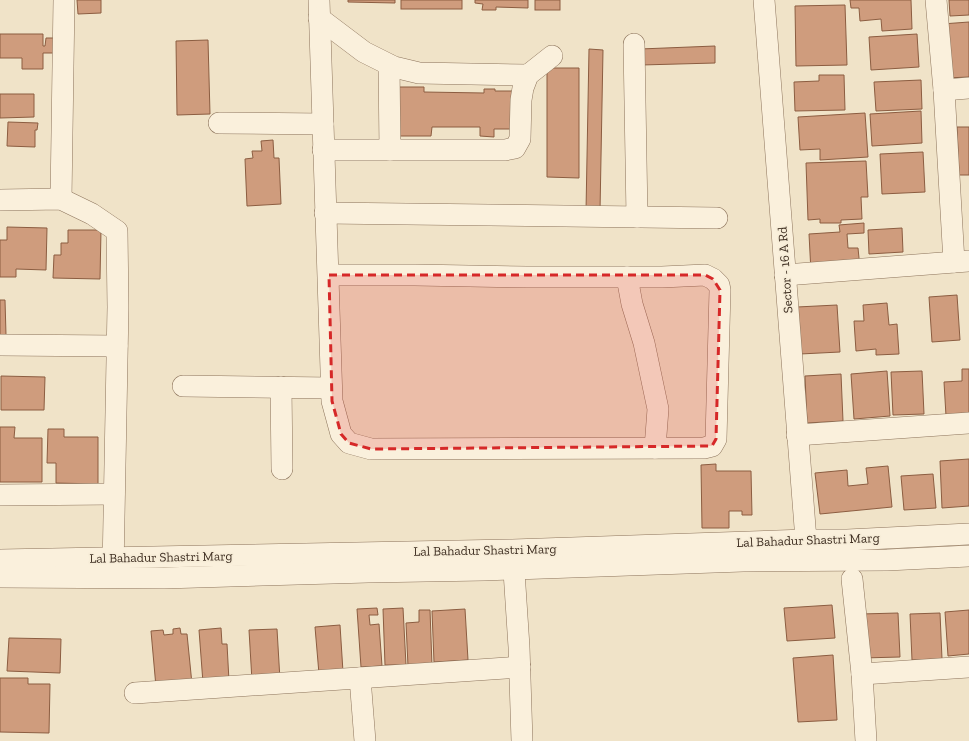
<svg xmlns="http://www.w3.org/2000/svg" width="969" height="741" font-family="'Zilla Slab',serif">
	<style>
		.building { fill: #cf9c7d; stroke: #8c5d41 }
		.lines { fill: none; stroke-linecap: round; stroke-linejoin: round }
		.minor-casing { stroke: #8d745c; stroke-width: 22 }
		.minor { stroke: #faf0dc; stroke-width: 21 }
		.marked { fill: #d62828; fill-opacity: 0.2; stroke: #d62828; stroke-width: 3; stroke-dasharray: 8 5; stroke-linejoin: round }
		.labels { text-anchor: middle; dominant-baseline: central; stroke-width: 3.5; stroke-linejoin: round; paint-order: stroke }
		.street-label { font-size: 13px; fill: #3d2d20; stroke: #f7edd8 }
	</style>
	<rect width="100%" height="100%" fill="#f0e3c8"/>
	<g class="building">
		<polygon points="77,0 101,0 101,13 78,14"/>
		<polygon points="348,0 395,0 395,3 348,2"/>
		<rect x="401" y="0" width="61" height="9"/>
		<polygon points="475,0 528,0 528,8 496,7 496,10 482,10 483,4 475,3"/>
		<rect x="535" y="0" width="25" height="10"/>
		<polygon points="850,0 911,0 912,29 882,31 881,19 860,21 859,8 851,8"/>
		<polygon points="949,0 969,0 969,15 950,16"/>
		<polygon points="845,5 847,65 796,66 795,6"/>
		<polygon points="969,22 969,77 946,78 942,24"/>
		<polygon points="0,34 43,34 43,46 45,46 46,38 55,38 55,53 43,53 43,69 22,69 22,58 0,58"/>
		<polygon points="917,34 919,67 871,70 869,37"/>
		<polygon points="208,40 210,114 177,115 176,41"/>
		<polygon points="715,46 715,63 641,65 640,49"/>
		<polygon points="589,49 603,50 600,211 586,211"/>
		<polygon points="547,68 579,68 579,178 547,177"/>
		<polygon points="819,75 844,75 845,110 795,111 794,82 819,81"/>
		<polygon points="921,80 922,109 876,111 874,82"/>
		<polygon points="397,87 424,87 424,92 484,93 484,89 495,89 495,91 513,91 513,129 494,129 494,137 480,136 480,127 432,127 431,136 397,136"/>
		<polygon points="0,94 34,94 34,117 0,118"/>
		<polygon points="921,111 922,143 872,146 870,114"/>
		<polygon points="865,113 868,157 820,160 820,149 800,150 798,117"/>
		<polygon points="8,122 38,123 37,130 35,130 35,147 7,146"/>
		<polygon points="957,127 969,127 969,175 959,175"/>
		<polygon points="273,140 274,158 279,158 281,204 247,206 245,159 253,158 252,151 262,151 261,141"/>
		<polygon points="923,152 925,192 882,194 880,154"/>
		<polygon points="866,161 868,197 861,197 862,219 841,220 841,223 820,223 820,219 808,220 806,163"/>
		<polygon points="864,223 864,233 847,234 848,248 858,248 860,268 811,272 809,234 840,232 839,225"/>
		<polygon points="7,227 47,228 46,270 16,269 16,277 0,277 0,240 7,240"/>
		<polygon points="902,228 903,252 869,254 868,230"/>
		<polygon points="68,230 101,230 100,279 53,278 54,255 61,255 61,243 68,243"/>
		<polygon points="957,295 960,340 932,342 929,297"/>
		<polygon points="0,300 5,300 6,335 0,335"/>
		<polygon points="887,303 889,325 897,324 899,354 876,355 876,349 856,351 854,321 864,321 863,305"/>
		<polygon points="837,305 840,352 800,354 797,307"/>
		<polygon points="962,369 969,369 969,415 946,416 944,382 962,381"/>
		<polygon points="887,371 890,416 854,419 851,374"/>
		<polygon points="922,371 924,414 893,415 891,372"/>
		<polygon points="841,374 843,421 807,423 805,376"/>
		<polygon points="1,376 45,377 44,410 1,410"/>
		<polygon points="0,427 15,427 14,438 42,438 42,482 0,482"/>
		<polygon points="48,429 64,429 64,437 98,437 98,484 56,483 56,463 47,463"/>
		<polygon points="969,459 969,506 942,508 940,461"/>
		<polygon points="716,464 716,471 751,471 752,515 742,515 742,511 729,511 729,528 702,528 701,465"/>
		<polygon points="888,466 892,507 820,514 815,473 847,470 848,486 868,484 866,468"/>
		<polygon points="933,474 936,508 904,510 901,476"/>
		<polygon points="832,605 835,638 787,641 784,608"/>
		<polygon points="377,608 378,615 369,615 370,625 379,624 382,666 361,667 357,609"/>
		<polygon points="403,608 406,665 385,665 383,609"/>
		<polygon points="465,609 468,660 434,662 432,611"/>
		<polygon points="419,610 430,610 432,666 408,666 406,623 419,622"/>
		<polygon points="969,610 969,654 948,656 945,612"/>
		<polygon points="898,613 900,657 862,658 861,614"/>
		<polygon points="940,613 942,659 912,660 910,614"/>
		<polygon points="340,625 343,672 319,674 315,627"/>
		<polygon points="180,628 181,634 187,634 192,684 156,687 151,631 163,630 164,635 173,634 173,629"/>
		<polygon points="221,628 222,644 227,644 229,681 203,683 199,630"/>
		<polygon points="277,629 280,680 252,681 249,630"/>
		<polygon points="9,638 61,639 60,673 7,671"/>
		<polygon points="833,655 837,720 798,722 793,658"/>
		<polygon points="0,678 28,678 28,684 50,684 49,733 0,732"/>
	</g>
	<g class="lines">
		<g class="minor-casing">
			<g id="minor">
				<polyline points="319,0 332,401 341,434 349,443 371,449 704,448 712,446 716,439 720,290 719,285 713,279 705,275 662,277 527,277 415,275 329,275"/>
				<polyline points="764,0 806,540 806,554"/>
				<polyline points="936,0 944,90 954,262"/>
				<polyline points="319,18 364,52 394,67 419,73 528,75"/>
				<polyline points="634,44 637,217"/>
				<polyline points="389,65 390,150"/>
				<polyline points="944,90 969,88"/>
				<polyline points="219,123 323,124"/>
				<polyline points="323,150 505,150 515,148 520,139 521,100 523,88 528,75 552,56"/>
				<polyline points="61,199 64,0"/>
				<polyline points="0,200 61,199 92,214 117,231 118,307 113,570"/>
				<polyline points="325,213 717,218"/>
				<polyline points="785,275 968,261"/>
				<polyline points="627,277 632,304 644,343 658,409 655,448"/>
				<polyline points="0,345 117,346"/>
				<polyline points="183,386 331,388"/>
				<polyline points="281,387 282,469"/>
				<polyline points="797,435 969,423"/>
				<polyline points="0,495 114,494"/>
				<polyline points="513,556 519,647 522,741"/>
				<polyline points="0,560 512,550 806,540 847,540 969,534"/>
				<polyline points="0,577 164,578 368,572 484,570 743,561 887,560 969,556"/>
				<polyline points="852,579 862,674 866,741"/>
				<polyline points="862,674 969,667"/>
				<polyline points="360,678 365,741"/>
				<polyline points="135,693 520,667"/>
			</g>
		</g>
		<use href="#minor" class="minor"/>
	</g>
	<path class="marked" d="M329 275H705L713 279 720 290 716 439 712 446 371 449 349 443 341 434 332 401Z"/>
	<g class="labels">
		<g class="street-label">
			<text transform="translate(785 270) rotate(-94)">Sector - 16 A Rd</text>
			<text transform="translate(808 540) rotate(-2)">Lal Bahadur Shastri Marg</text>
			<text transform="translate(485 550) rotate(-1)">Lal Bahadur Shastri Marg</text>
			<text transform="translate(161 557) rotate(-1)">Lal Bahadur Shastri Marg</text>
		</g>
	</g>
</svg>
